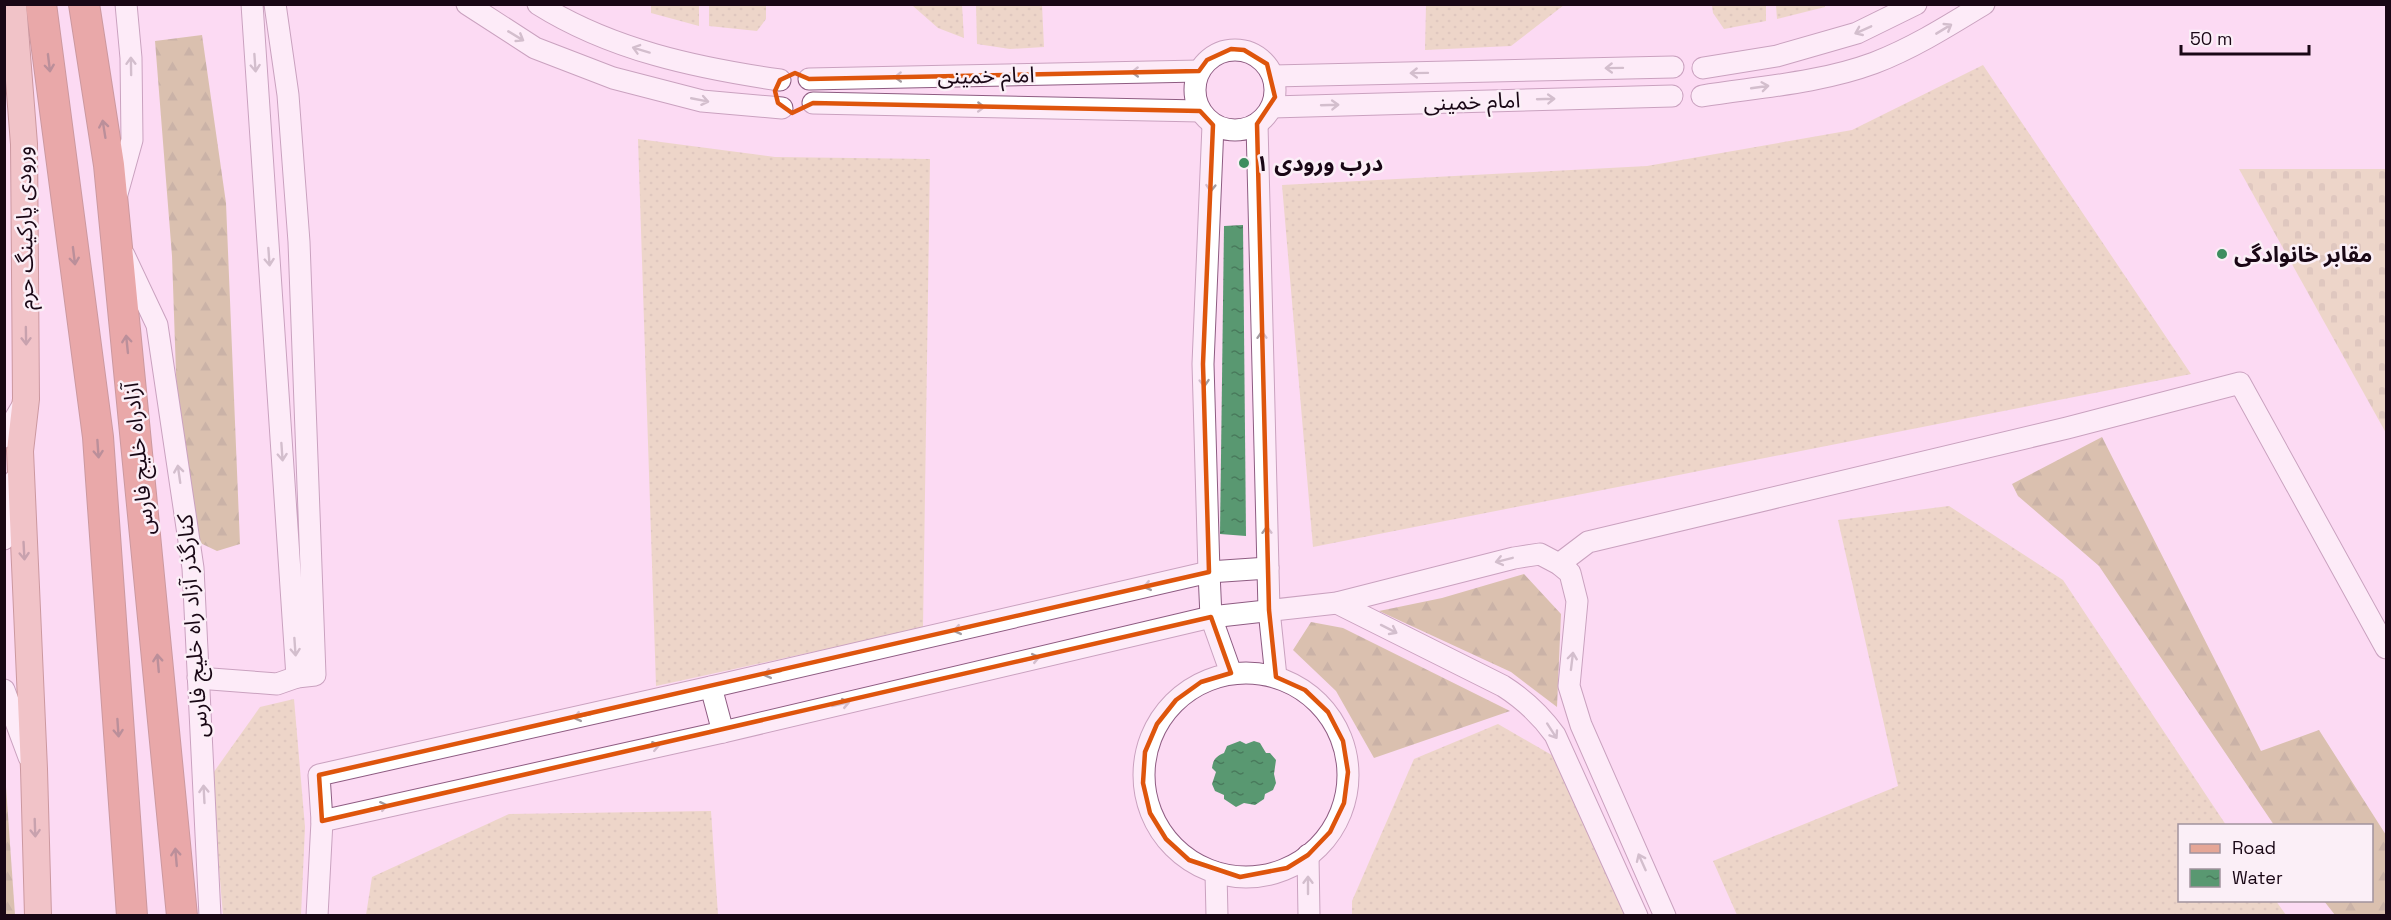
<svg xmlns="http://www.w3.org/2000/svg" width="2391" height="920" font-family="'Space Grotesk','Noto Sans Arabic',sans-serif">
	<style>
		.grass { fill: url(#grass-dots) }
		.forest { fill: url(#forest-firs) }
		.cemetery { fill: url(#cemetery-stones) }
		.water { fill: url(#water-ripples) }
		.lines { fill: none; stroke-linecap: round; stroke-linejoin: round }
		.minor-casing { stroke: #8e5c82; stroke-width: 23 }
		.major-casing { stroke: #92483b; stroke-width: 28 }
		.highway-casing { stroke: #92483b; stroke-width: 32 }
		.minor { stroke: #fff; stroke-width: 21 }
		.major { stroke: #e5a696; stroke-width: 26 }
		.highway { stroke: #d36b50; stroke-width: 30 }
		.oneway { stroke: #a39ca1 }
		.oneway2 { stroke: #6d3430 }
		.oneway3 { stroke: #895e5c }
		.marked { fill: none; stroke: #de550c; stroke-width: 4.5; stroke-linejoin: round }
		.poi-dot { fill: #3d8e5f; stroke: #fbeff7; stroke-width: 2 }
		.labels { text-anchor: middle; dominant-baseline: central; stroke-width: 5; stroke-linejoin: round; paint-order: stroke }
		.street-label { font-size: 22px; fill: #190715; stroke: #fbeff7 }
		.poi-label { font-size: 22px; font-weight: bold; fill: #190715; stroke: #fbeff7; text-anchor: start }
	</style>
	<defs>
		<pattern id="grass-dots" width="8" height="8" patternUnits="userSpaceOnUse" patternTransform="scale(1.5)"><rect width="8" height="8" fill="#dcce97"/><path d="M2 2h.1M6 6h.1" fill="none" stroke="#bcaf81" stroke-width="1.8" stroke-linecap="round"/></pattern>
		<pattern id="forest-firs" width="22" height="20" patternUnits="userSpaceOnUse" patternTransform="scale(1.5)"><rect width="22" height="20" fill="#b1a15e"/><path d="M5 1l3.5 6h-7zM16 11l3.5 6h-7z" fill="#8f814c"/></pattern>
		<pattern id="cemetery-stones" width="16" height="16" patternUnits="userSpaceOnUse" patternTransform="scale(1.5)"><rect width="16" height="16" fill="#dcce97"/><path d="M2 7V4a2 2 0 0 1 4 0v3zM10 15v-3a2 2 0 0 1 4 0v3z" fill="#bcaf81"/></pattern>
		<pattern id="water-ripples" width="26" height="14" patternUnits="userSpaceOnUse" patternTransform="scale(1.5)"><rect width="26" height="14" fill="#599871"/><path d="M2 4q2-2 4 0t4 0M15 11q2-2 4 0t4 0" fill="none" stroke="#497a5c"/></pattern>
	</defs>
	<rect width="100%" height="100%" fill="#fcdaf3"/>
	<g class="grass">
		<polygon points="926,4 962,5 964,38 938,28 913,6"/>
		<polygon points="651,5 699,5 699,26 651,13"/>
		<polygon points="709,5 766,5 766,19 757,31 709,26"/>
		<polygon points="976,5 1042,5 1044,47 1010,49 977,44"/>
		<polygon points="1426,5 1426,4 1564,5 1511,46 1425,50"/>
		<polygon points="1712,5 1766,5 1766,21 1724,29 1713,13"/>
		<polygon points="1776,5 1825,4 1825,7 1777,19"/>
		<polygon points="1983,65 2191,374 1313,547 1282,185 1647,166 1852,130"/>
		<polygon points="638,139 775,157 930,159 923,628 656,686"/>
		<polygon points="1949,506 2063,580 2226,825 2180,826 2180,900 2276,901 2286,915 1737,915 1713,861 1898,786 1838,520"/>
		<polygon points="294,699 305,827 301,915 223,915 211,776 260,707"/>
		<polygon points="1498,724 1569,765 1628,915 1352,915 1352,901 1414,759"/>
		<polygon points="711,811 718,915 366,915 372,877 509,814"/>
	</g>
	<g class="forest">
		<polygon points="202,35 226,203 240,544 217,551 196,541 179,461 172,256 155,41"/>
		<polygon points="2102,437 2261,751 2319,730 2386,835 2386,915 2335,915 2324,901 2372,900 2372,826 2274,825 2099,566 2018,496 2012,484"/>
		<polygon points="1524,574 1561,614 1557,707 1511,672 1379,611 1442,598"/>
		<polygon points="1311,622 1343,628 1510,711 1374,758 1336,691 1293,650"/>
		<polygon points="4,781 6,787 15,915 5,915"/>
	</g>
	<polygon class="cemetery" points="2239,169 2386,169 2386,433"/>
	<g class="water">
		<polygon points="1243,225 1246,536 1220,534 1224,226"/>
		<path d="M1240 741 1246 744 1254 741 1260 743 1266 753H1270L1276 760 1274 774 1276 783 1273 790 1265 794 1264 799 1255 805 1244 803 1236 807 1224 799V795L1215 791 1212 784 1216 772 1212 768C1213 760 1216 756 1224 753L1227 746Z"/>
	</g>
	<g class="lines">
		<g class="minor-casing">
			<g id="minor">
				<polyline points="252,4 297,677 315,675 299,242 288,95 275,4"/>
				<polyline points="467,4 535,48 613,78 702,101 782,108"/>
				<path d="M538 4C611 50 697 68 780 80"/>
				<circle cx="1235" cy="90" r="40"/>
				<polyline points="1703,68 1777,56 1857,33 1916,4"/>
				<polyline points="1273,76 1673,67"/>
				<polyline points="809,79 1199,71"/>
				<path d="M1702 96C1759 87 1820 83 1874 63 1913 48 1948 26 1984 4"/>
				<polyline points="813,103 1200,111"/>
				<polyline points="1272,107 1672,96"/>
				<polyline points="1257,124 1269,610 1276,677"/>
				<polyline points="1213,125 1203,364 1209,572 1211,617 1231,673"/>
				<polyline points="117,194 132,140 131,58 126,4"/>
				<polyline points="124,255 157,325 193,568 210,916"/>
				<polyline points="4,437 23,405"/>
				<polyline points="4,539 14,481"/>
				<polyline points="1559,564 1588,542 2067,428 2240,383 2386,648"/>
				<path d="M1337 603 1503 686C1525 700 1540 714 1555 735L1637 916"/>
				<circle cx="1246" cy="775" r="102"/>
				<polyline points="198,678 277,684 297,677"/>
				<polyline points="711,687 723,732"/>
				<polyline points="4,690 29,757"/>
				<polyline points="322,821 723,732 1211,617 1337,603 1514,558 1540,554 1559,564 1570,573 1577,601 1569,686 1581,725 1665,916"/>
				<polyline points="1308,855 1309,916"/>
				<polyline points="1216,873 1217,916"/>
				<polyline points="317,916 322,821 319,775 711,687 1209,572 1268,568"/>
			</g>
		</g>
		<g class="major-casing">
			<polyline id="major" points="13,4 24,144 26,399 20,451 34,769 38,916"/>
		</g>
		<g class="highway-casing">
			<g id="highway">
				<polyline points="41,4 98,437 132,916"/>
				<polyline points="84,4 109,165 182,916"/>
			</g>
		</g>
		<use href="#minor" class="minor"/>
		<use href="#major" class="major"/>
		<use href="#highway" class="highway"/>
	</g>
	<defs><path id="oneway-shaft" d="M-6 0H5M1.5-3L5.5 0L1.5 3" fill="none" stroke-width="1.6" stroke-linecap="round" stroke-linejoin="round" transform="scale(1.5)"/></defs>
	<g class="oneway">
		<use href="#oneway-shaft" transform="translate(1944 29) rotate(-31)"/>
		<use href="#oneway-shaft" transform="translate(1863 30) rotate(156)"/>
		<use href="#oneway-shaft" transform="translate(516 36) rotate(31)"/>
		<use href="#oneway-shaft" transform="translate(641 50) rotate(-163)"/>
		<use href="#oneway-shaft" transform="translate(255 63) rotate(86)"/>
		<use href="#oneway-shaft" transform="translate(131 66) rotate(-91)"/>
		<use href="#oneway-shaft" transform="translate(1614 68) rotate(179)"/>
		<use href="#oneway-shaft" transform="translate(1140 72) rotate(179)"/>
		<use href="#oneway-shaft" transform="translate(1419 73) rotate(179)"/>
		<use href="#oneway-shaft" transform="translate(903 77) rotate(179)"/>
		<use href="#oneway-shaft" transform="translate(1760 87) rotate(-8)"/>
		<use href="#oneway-shaft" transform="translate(1546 99) rotate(-2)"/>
		<use href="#oneway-shaft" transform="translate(700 100) rotate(11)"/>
		<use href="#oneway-shaft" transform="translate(1330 105) rotate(-2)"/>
		<use href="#oneway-shaft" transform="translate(976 107) rotate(1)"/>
		<use href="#oneway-shaft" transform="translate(1211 183) rotate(92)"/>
		<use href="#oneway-shaft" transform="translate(269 257) rotate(86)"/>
		<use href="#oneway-shaft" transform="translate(1262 340) rotate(-91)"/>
		<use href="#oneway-shaft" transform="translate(1204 378) rotate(88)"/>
		<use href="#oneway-shaft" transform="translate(282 452) rotate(86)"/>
		<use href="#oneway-shaft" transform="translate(179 474) rotate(-98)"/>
		<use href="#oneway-shaft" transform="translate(1267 535) rotate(-91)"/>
		<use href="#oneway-shaft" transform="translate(1504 560) rotate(166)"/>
		<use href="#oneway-shaft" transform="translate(1152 585) rotate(167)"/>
		<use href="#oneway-shaft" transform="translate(962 629) rotate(167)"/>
		<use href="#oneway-shaft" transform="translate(1389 629) rotate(27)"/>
		<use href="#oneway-shaft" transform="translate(295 647) rotate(86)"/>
		<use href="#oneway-shaft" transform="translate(1031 659) rotate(-13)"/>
		<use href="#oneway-shaft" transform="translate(1572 661) rotate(-83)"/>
		<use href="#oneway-shaft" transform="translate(772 673) rotate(167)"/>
		<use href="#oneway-shaft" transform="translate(841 704) rotate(-13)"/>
		<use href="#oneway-shaft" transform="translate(582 716) rotate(167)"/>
		<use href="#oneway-shaft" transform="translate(1552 731) rotate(57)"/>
		<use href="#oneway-shaft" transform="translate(651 747) rotate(-12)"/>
		<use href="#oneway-shaft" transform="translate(204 794) rotate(-93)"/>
		<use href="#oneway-shaft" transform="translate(379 807) rotate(-12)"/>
		<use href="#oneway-shaft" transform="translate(1642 862) rotate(-114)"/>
		<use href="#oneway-shaft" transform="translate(1308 885) rotate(-90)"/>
	</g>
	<g class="oneway2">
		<use href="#oneway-shaft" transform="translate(49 63) rotate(83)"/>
		<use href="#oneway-shaft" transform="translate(104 129) rotate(-99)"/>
		<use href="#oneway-shaft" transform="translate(74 256) rotate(83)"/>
		<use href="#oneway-shaft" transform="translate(127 344) rotate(-96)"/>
		<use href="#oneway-shaft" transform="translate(98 449) rotate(86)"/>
		<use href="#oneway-shaft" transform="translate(158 663) rotate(-95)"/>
		<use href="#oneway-shaft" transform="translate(118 728) rotate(86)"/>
		<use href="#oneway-shaft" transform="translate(176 857) rotate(-95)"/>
	</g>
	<g class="oneway3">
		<use href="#oneway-shaft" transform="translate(26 336) rotate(89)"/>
		<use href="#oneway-shaft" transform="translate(24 551) rotate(87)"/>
		<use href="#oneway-shaft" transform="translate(35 828) rotate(88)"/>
	</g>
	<path d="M0 0H2391V920H0ZM1231 49 1244 50 1267 64 1275 97 1257 124 1269 610 1276 677 1305 690 1328 712 1343 741 1348 772 1344 803 1330 832 1308 855 1287 868 1240 877 1189 860 1166 839 1150 813 1143 783 1145 752 1157 724 1176 700 1201 682 1231 673 1211 617 322 821 319 775 1209 572 1203 364 1213 125 1200 111 813 103 792 113 778 103 775 91 780 80 795 73 809 79 1199 71 1207 60Z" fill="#fcdaf3" fill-opacity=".55" fill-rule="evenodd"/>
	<path class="marked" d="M1231 49 1244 50 1267 64 1275 97 1257 124 1269 610 1276 677 1305 690 1328 712 1343 741 1348 772 1344 803 1330 832 1308 855 1287 868 1240 877 1189 860 1166 839 1150 813 1143 783 1145 752 1157 724 1176 700 1201 682 1231 673 1211 617 322 821 319 775 1209 572 1203 364 1213 125 1200 111 813 103 792 113 778 103 775 91 780 80 795 73 809 79 1199 71 1207 60Z"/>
	<g class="poi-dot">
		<circle cx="1244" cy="163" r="6"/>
		<circle cx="2222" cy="254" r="6"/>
	</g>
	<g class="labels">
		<g class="street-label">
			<text transform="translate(986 75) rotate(-1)">امام خمینی</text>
			<text transform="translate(1472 101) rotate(-2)">امام خمینی</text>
			<text transform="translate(24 228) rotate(-91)">ورودی پارکینگ حرم</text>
			<text transform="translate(138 459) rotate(-96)">آزادراه خلیج فارس</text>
			<text transform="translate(192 626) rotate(-94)">کنارگذر آزاد راه خلیج فارس</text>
		</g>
		<g class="poi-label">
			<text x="1256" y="163">درب ورودی ۱</text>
			<text x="2234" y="254">مقابر خانوادگی</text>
		</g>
	</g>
	<rect width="2391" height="920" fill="none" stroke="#190715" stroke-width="12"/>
	<rect x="2178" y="824" width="195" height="78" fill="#fbeff7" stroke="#a1929d" stroke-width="1.5"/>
	<rect x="2190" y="844" width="30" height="9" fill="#e5a696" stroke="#a1929d" stroke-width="1.5"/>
	<text x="2232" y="854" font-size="18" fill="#190715">Road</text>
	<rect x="2190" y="869" width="30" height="18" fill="url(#water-ripples)" stroke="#a1929d" stroke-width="1.5"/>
	<text x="2232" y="884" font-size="18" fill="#190715">Water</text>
	<path d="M2181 45v9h128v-9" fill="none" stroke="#190715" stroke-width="3"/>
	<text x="2190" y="45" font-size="18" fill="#190715" stroke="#fbeff7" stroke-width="4.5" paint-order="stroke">50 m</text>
</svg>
